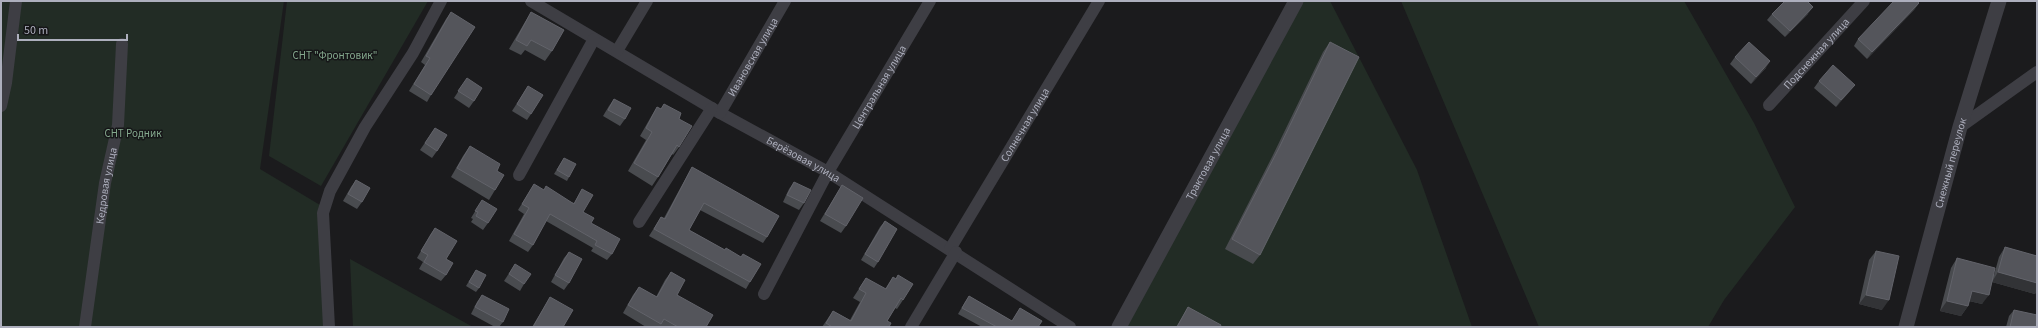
<svg xmlns="http://www.w3.org/2000/svg" width="2038" height="328" font-family="'Source Sans 3',sans-serif">
	<style>
		.green { fill: #222c25 }
		.lines { fill: none; stroke-linecap: round; stroke-linejoin: round }
		.minor { stroke: #3e3e44; stroke-width: 12 }
		.tertiary { stroke: #3e3e44; stroke-width: 15 }
		.wall { fill: #494b4f }
		.shaded-wall { fill: #323336 }
		.building { fill: #54555b; stroke: #62636a }
		.labels { text-anchor: middle; dominant-baseline: central; stroke-width: 3; stroke-linejoin: round; paint-order: stroke }
		.street-label { font-size: 11px; fill: #adafbd; stroke: #161618 }
		.park-label { font-size: 11px; fill: #84a88d; stroke: #161618 }
	</style>
	<rect width="100%" height="100%" fill="#1b1b1d"/>
	<g class="green">
		<polygon points="1,1 284,1 260,169 320,205 329,327 1,327"/>
		<polygon points="287,1 428,1 321,186 269,156"/>
		<polygon points="1297,1 1330,1 1417,170 1472,327 1122,327"/>
		<polygon points="1401,1 1684,1 1754,123 1795,207 1724,300 1708,327 1539,327"/>
		<polygon points="350,259 473,327 353,327"/>
	</g>
	<g class="lines">
		<g class="minor">
			<path id="s1" d="M531 1 720 113 828 172 1070 327"/>
			<polyline points="617,51 647,1"/>
			<path id="s2" d="M1769 105 1864 1"/>
			<polyline points="1,106 6,83 16,1"/>
			<path id="s3" d="M720 113 785 1"/>
			<polyline points="1960,127 2037,72"/>
			<polyline points="519,175 594,39"/>
			<polyline points="639,222 712,108"/>
			<path id="s4" d="M950 249 1099 1"/>
			<path id="s5" d="M764 294 828 172 930 1"/>
			<path id="s6" d="M85 327 105 183 118 125 122 44"/>
			<polyline points="329,327 323,213 330,191 365,127 413,53 441,1"/>
			<polyline points="911,327 956,252"/>
		</g>
		<g class="tertiary">
			<path id="s7" d="M1119 327 1296 1"/>
			<path id="s8" d="M1906 327 1960 127 1999 1"/>
		</g>
	</g>
	<g class="wall">
		<polygon points="1919,3 1914,10 1867,59 1854,46 1858,39"/>
		<polygon points="451,12 431,95 427,102 409,91 425,65 421,62 446,19"/>
		<polygon points="531,12 552,51 545,61 525,50 521,55 509,49 525,22"/>
		<polygon points="1772,14 1808,14 1785,37 1767,20"/>
		<polygon points="1330,42 1260,255 1253,264 1225,249 1272,157 1323,52"/>
		<polygon points="1735,57 1766,68 1751,84 1730,64"/>
		<polygon points="467,78 474,101 469,108 454,98"/>
		<polygon points="1819,81 1850,91 1836,107 1814,88"/>
		<polygon points="528,86 531,114 527,120 512,111"/>
		<polygon points="614,99 625,119 620,126 603,116 609,106"/>
		<polygon points="664,104 679,119 679,147 673,155 672,154 658,177 652,186 628,171 646,140 640,136 652,115 657,107 661,109"/>
		<polygon points="435,128 437,151 432,158 420,150"/>
		<polygon points="470,146 495,190 489,200 451,177 463,156"/>
		<polygon points="564,158 569,177 567,181 554,174"/>
		<polygon points="692,167 767,237 763,243 700,210 689,230 725,250 741,257 750,282 746,289 649,236 661,217 664,218 688,174"/>
		<polygon points="356,180 362,202 357,209 343,201 351,187"/>
		<polygon points="794,182 804,203 799,210 783,202 789,189"/>
		<polygon points="534,184 543,190 574,203 582,189 583,212 612,254 607,260 591,251 593,248 546,221 533,245 528,252 509,241 524,214 518,210"/>
		<polygon points="842,185 846,226 841,233 820,221"/>
		<polygon points="482,200 488,223 483,230 471,222 473,219 471,218"/>
		<polygon points="885,221 878,262 874,268 861,260 880,227"/>
		<polygon points="435,228 446,259 446,275 441,281 419,269 423,262 417,258 430,235"/>
		<polygon points="2005,247 2037,256 2037,290 2035,294 1992,282 1982,304 1969,301 1968,306 1961,316 1940,311 1951,268 1957,258 1994,275 1999,257"/>
		<polygon points="1876,251 1882,310 1859,304 1869,260"/>
		<polygon points="569,252 569,283 564,290 551,282 564,258"/>
		<polygon points="515,264 524,284 520,291 504,281"/>
		<polygon points="476,270 479,288 476,292 466,286"/>
		<polygon points="671,272 677,295 706,327 646,327 623,313 633,295 639,287 656,297 665,280"/>
		<polygon points="898,275 903,300 897,309 895,308 887,321 889,327 822,327 833,311 850,320 860,302 853,298 866,278 885,289 893,277 896,279"/>
		<polygon points="482,295 503,322 499,327 495,327 471,314 477,302"/>
		<polygon points="969,296 1012,321 1020,308 1038,327 982,327 958,314 965,302"/>
		<polygon points="550,297 563,327 532,327 546,304"/>
		<polygon points="1188,307 1220,327 1176,327 1184,314"/>
		<polygon points="2014,310 2037,327 2006,327 2009,316"/>
	</g>
	<g class="shaded-wall">
		<polygon points="1702,1 1717,1 1701,2"/>
		<polygon points="1919,3 1914,10 1867,59 1872,52"/>
		<polygon points="1813,7 1808,14 1785,37 1790,31"/>
		<polygon points="1770,61 1766,68 1751,84 1756,77"/>
		<polygon points="1855,85 1850,91 1836,107 1841,100"/>
		<polygon points="1998,272 2037,283 2037,290 2035,294 1992,282"/>
		<polygon points="1972,291 1989,295 1982,304 1965,300"/>
		<polygon points="1866,295 1889,300 1882,310 1859,304"/>
		<polygon points="1947,301 1968,306 1961,316 1940,311"/>
	</g>
	<g class="building">
		<polygon points="1785,1 1807,1 1813,7 1790,31 1772,14"/>
		<polygon points="1894,1 1917,1 1919,3 1872,52 1858,39"/>
		<polygon points="451,12 475,27 431,95 414,84 430,58 426,56"/>
		<polygon points="531,12 564,30 552,51 531,40 527,46 516,40"/>
		<polygon points="1330,42 1359,57 1260,255 1232,239 1279,148"/>
		<polygon points="1749,42 1770,61 1756,77 1735,57"/>
		<polygon points="1833,65 1855,85 1841,100 1819,81"/>
		<polygon points="467,78 482,88 474,101 458,91"/>
		<polygon points="528,86 543,95 531,114 517,104"/>
		<polygon points="614,99 631,108 625,119 608,110"/>
		<polygon points="664,104 681,113 679,119 692,126 679,147 677,145 658,177 634,163 652,132 646,128 657,107 661,109"/>
		<polygon points="435,128 447,135 437,151 425,143"/>
		<polygon points="470,146 500,164 497,171 504,175 495,190 457,168"/>
		<polygon points="564,158 576,164 569,177 557,170"/>
		<polygon points="692,167 779,216 767,237 704,203 689,230 725,250 726,248 741,257 743,254 761,264 750,282 654,229 661,217 665,219"/>
		<polygon points="356,180 370,188 362,202 348,194"/>
		<polygon points="794,182 811,190 804,203 787,195"/>
		<polygon points="534,184 544,190 546,186 574,204 582,189 593,195 583,212 594,218 591,223 620,239 612,254 595,245 597,241 550,214 533,245 514,234 529,208 522,204"/>
		<polygon points="842,185 863,198 846,226 825,214"/>
		<polygon points="482,200 497,209 488,223 476,216 478,212 475,211"/>
		<polygon points="885,221 897,229 878,262 865,254"/>
		<polygon points="435,228 457,241 446,259 453,263 446,275 424,262 428,255 421,251"/>
		<polygon points="2005,247 2037,256 2037,283 1998,272"/>
		<polygon points="1876,251 1899,256 1889,300 1866,295"/>
		<polygon points="569,252 582,259 569,283 555,275"/>
		<polygon points="1957,258 1995,268 1989,295 1972,291 1968,306 1947,301"/>
		<polygon points="515,264 531,274 524,284 509,274"/>
		<polygon points="476,270 486,275 479,288 469,282"/>
		<polygon points="671,272 685,280 677,295 713,315 706,327 678,327 664,319 661,324 628,305 639,287 657,297"/>
		<polygon points="898,275 913,284 903,300 901,298 887,321 891,323 889,327 832,327 826,323 833,311 851,321 866,293 859,289 866,278 886,289 893,277 896,279"/>
		<polygon points="482,295 509,309 503,322 475,307"/>
		<polygon points="969,296 1012,321 1020,308 1042,321 1038,327 997,327 962,308"/>
		<polygon points="550,297 573,310 563,327 533,327"/>
		<polygon points="1188,307 1221,325 1220,327 1177,327"/>
		<polygon points="2014,310 2037,315 2037,327 2010,327"/>
	</g>
	<g class="labels">
		<g class="street-label">
			<text stroke="none"><textPath href="#s2" startOffset="70">Подснежная улица</textPath></text>
			<text stroke="none"><textPath href="#s3" startOffset="65">Ивановская улица</textPath></text>
			<text stroke="none"><textPath href="#s5" startOffset="237">Центральная улица</textPath></text>
			<text stroke="none"><textPath href="#s4" startOffset="145">Солнечная улица</textPath></text>
			<text stroke="none"><textPath href="#s1" startOffset="315">Берёзовая улица</textPath></text>
			<text stroke="none"><textPath href="#s8" startOffset="170">Снежный переулок</textPath></text>
			<text stroke="none"><textPath href="#s7" startOffset="186">Трактовая улица</textPath></text>
			<text stroke="none"><textPath href="#s6" startOffset="143">Кедровая улица</textPath></text>
		</g>
		<g class="park-label">
			<text x="335" y="55">СНТ "Фронтовик"</text>
			<text x="133" y="133">СНТ Родник</text>
		</g>
	</g>
	<rect width="2038" height="328" fill="none" stroke="#adafbd" stroke-width="4"/>
	<path d="M18 34v6h109v-6" fill="none" stroke="#adafbd" stroke-width="2"/>
	<text x="24" y="34" font-size="12" fill="#adafbd" stroke="#161618" stroke-width="3" paint-order="stroke">50 m</text>
</svg>
